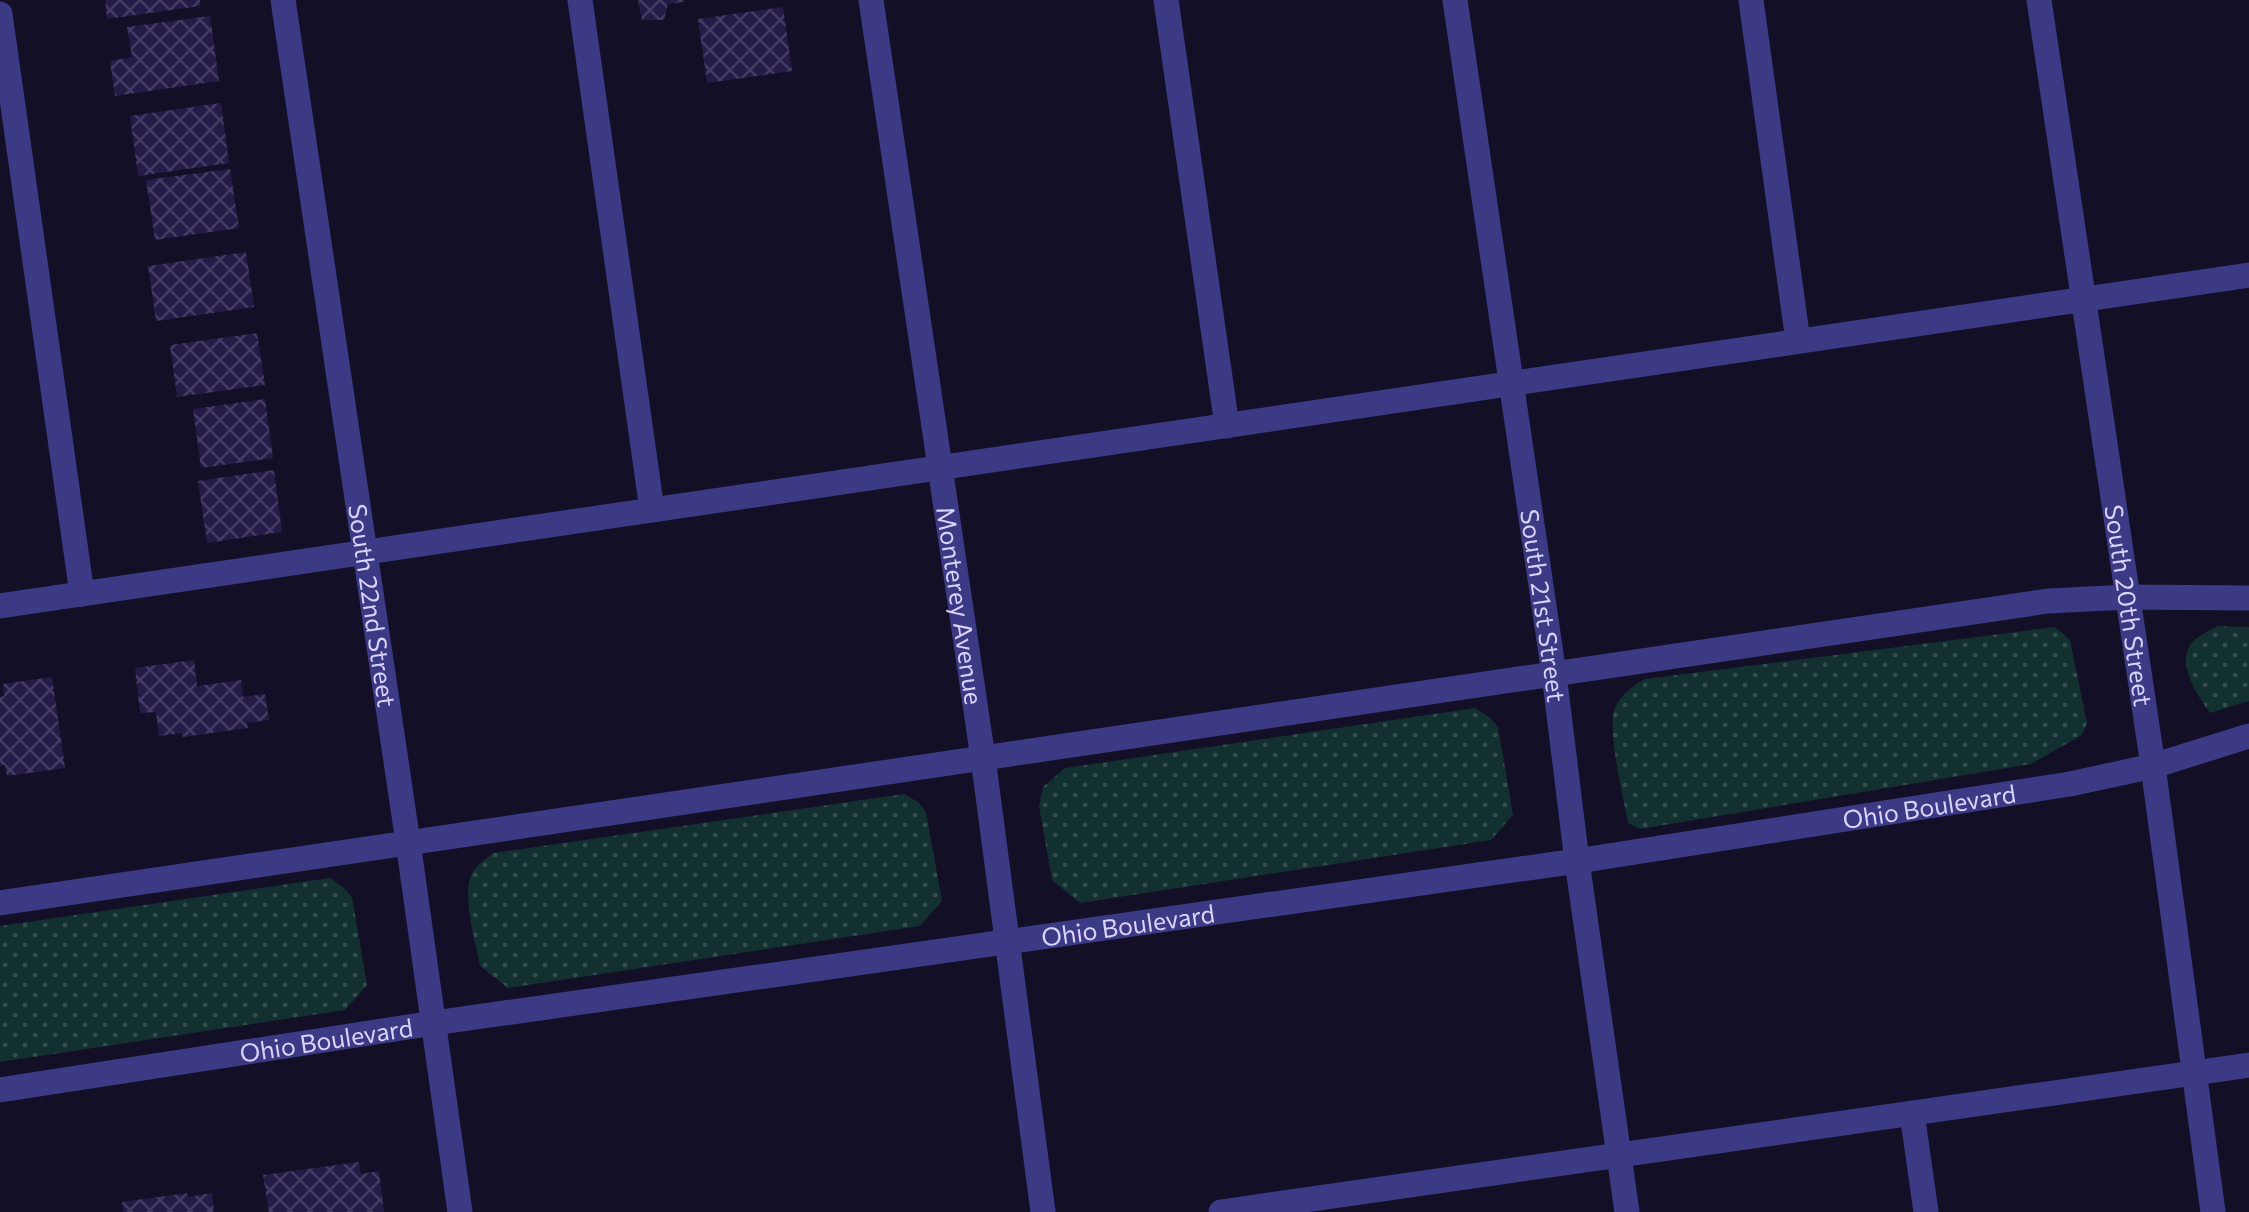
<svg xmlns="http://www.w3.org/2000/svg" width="2249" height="1212" font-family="Commissioner,sans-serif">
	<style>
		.grass { fill: url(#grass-dots) }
		.building { fill: url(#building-cross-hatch) }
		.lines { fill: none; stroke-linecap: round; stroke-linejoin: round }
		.minor { stroke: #3d3a85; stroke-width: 25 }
		.labels { text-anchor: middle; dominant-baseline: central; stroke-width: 8; stroke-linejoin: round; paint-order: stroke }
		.street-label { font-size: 25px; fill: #d9d4ff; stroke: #130f26 }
	</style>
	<defs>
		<pattern id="grass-dots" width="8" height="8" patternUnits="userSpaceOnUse" patternTransform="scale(2.5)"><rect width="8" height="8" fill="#12302f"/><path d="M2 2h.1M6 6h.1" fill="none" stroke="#344d4e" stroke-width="1.8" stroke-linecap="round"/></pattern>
		<pattern id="building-cross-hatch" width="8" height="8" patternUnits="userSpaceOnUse" patternTransform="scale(2.5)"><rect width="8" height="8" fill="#241b47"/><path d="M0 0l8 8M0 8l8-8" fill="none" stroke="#433b63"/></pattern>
	</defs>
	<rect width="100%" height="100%" fill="#130f26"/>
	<g class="grass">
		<path d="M2217 626 2249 627V701L2210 713C2199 698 2177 665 2190 645 2196 637 2208 631 2217 626Z"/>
		<path d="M2055 627 2070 640 2087 723 2082 735 2031 764 1640 829 1628 823C1624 798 1605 725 1616 706 1622 694 1634 685 1645 679Z"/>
		<polygon points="1475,708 1489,717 1498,727 1513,815 1491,840 1080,903 1052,880 1039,806 1043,787 1065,768"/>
		<path d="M904 794 918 802 926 812 942 901 920 926 508 988 480 966C476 942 462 898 471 876 475 866 485 859 494 853Z"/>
		<polygon points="330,878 343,887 352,897 367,985 345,1010 0,1062 0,926"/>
	</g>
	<g class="building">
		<polygon points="105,0 200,0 200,6 107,19"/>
		<polygon points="639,0 684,0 684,2 668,4 664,20 642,20 638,2"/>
		<polygon points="783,7 792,71 707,83 698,19"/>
		<polygon points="210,16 219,81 115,96 110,61 132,57 127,27"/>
		<polygon points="221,103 229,163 138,176 130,116"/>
		<polygon points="230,169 239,228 155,240 146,180"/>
		<polygon points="246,252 254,307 156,321 148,266"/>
		<polygon points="257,333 265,385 177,397 170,345"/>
		<polygon points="265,399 273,458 201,468 193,409"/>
		<polygon points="274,470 282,532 207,543 198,481"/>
		<polygon points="194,660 197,686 241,680 243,697 265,694 269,720 247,723 248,728 183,737 182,733 159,736 156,712 140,713 135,668"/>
		<polygon points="52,677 65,768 7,776 5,765 0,766 0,697 4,696 3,684"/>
		<polygon points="359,1162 361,1174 379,1171 384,1212 269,1212 263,1175"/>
		<polygon points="187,1193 188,1197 212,1193 214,1212 123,1212 122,1202"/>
	</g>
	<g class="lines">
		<g class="minor">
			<path id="s1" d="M283 0 408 842 460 1212"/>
			<polyline points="580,0 652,510"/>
			<path id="s2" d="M871 0 983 758 1043 1212"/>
			<polyline points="1166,0 1227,426"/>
			<path id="s3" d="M1455 0 1554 674 1577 861 1627 1212"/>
			<polyline points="1751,0 1798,341"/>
			<path id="s4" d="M2039 0 2153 766 2213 1212"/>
			<polyline points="0,14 82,594"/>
			<polyline points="0,606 2249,275"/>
			<polyline points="0,903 2048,601 2129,597 2249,598"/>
			<path id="s5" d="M0 1090 434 1023 1577 861 2070 784 2153 766 2249 736"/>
			<polyline points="1912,1113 1926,1212"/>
			<polyline points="1221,1212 2249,1065"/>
		</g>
	</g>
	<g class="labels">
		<g class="street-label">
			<text stroke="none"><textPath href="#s1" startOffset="612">South 22nd Street</textPath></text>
			<text stroke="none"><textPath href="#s2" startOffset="612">Monterey Avenue</textPath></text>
			<text stroke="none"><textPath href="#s3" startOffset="612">South 21st Street</textPath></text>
			<text stroke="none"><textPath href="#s4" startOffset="612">South 20th Street</textPath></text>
			<text stroke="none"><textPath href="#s5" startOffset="1950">Ohio Boulevard</textPath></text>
			<text stroke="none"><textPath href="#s5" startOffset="1140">Ohio Boulevard</textPath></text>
			<text stroke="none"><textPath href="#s5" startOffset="330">Ohio Boulevard</textPath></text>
		</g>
	</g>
</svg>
